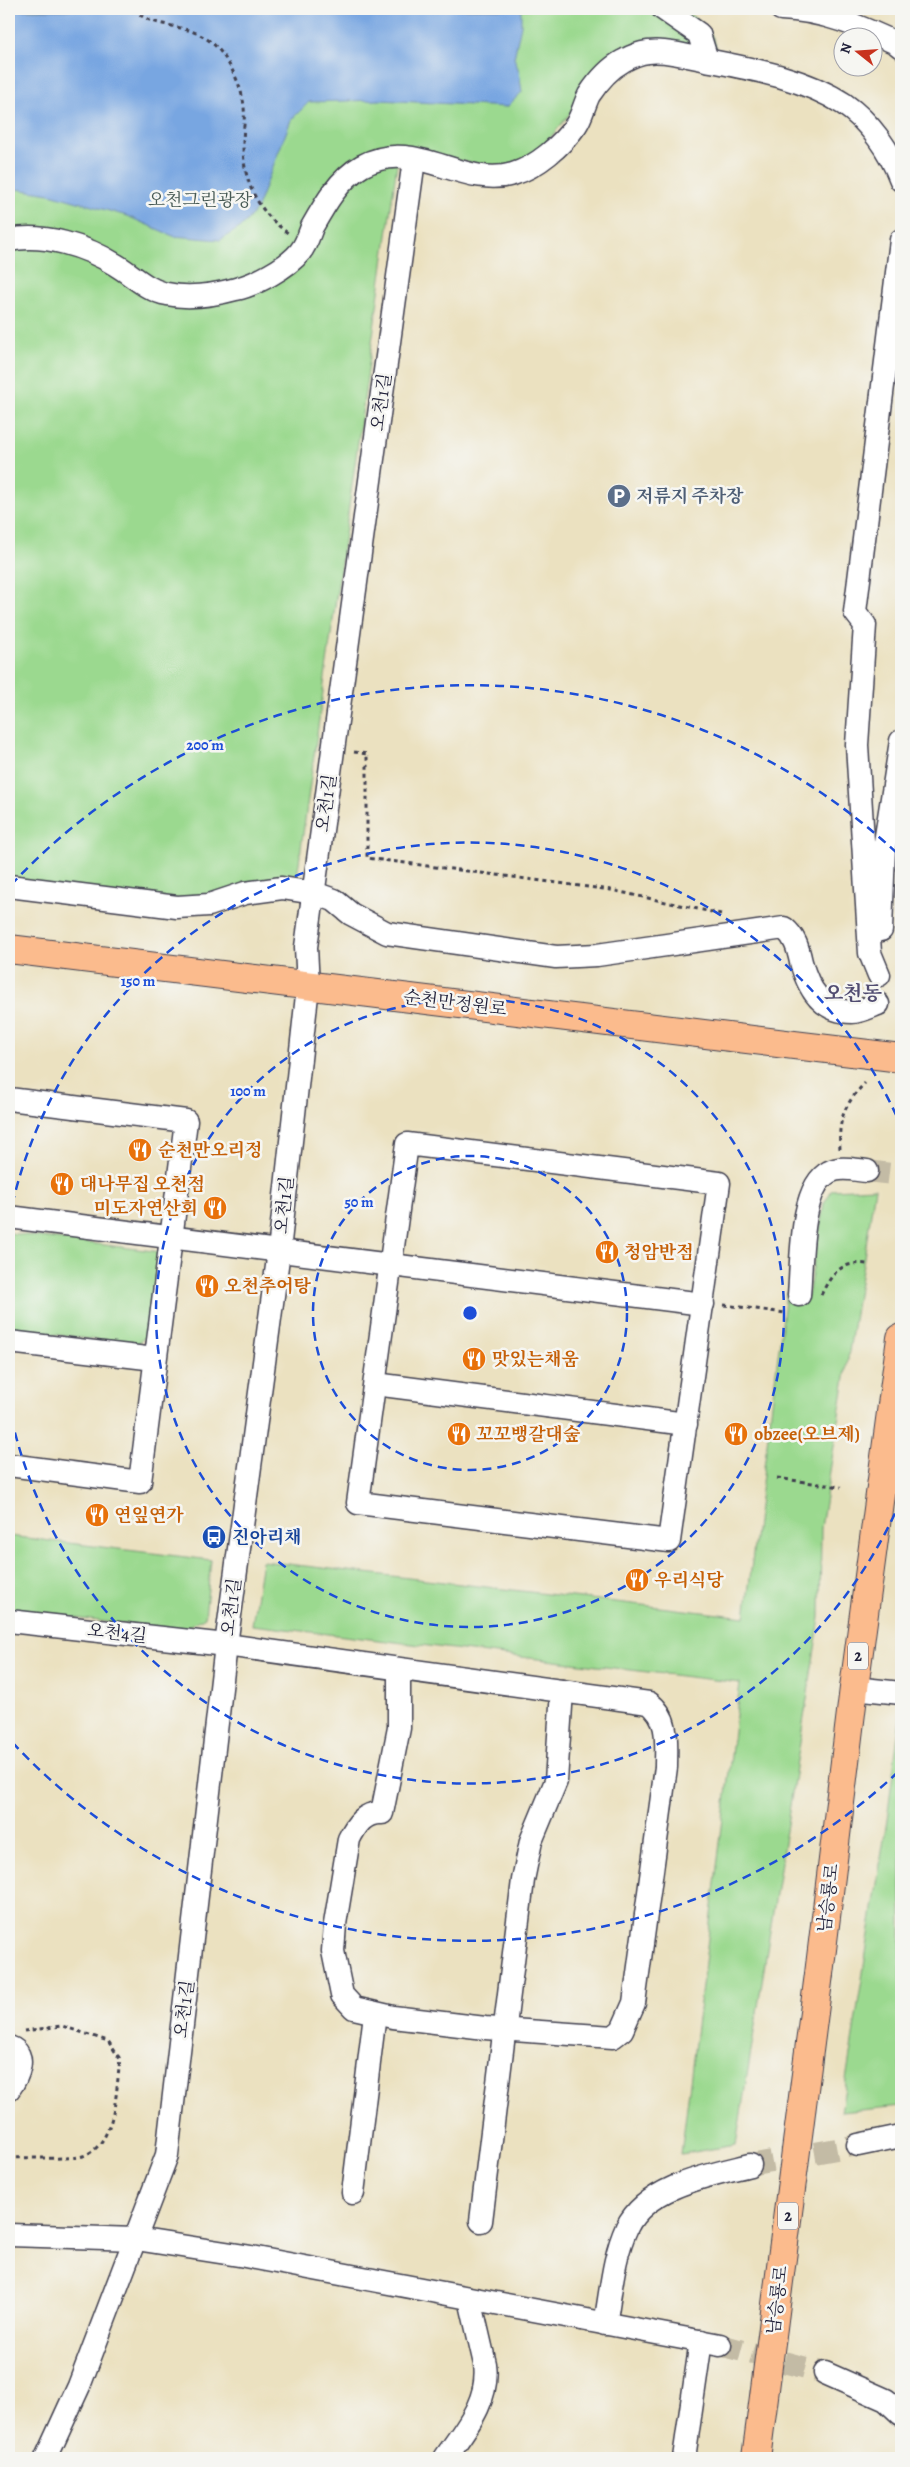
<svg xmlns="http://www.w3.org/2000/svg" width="910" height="2467" font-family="Alegreya,'Noto Serif KR',serif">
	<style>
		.green { fill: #9bd98f; stroke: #5e7e65 }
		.water { fill: #78a6e1; stroke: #4d648e }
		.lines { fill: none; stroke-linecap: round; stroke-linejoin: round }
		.minor-tunnel { stroke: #c3bba5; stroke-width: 22; stroke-dasharray: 22 11; stroke-linecap: butt }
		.minor-casing { stroke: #403f4f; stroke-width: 25 }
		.major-casing { stroke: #403f4f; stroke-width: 30 }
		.path { stroke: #403f4f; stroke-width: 3; stroke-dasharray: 4 4; stroke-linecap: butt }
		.minor { stroke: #fff; stroke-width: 22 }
		.major { stroke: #fbbb8d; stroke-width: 28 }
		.major-bridge-casing { stroke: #403f4f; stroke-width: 30; stroke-linecap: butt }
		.major-bridge { stroke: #fbbb8d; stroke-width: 28 }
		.ring { fill: none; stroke: #1d4ed8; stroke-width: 2.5; stroke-dasharray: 9 6 }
		.labels { text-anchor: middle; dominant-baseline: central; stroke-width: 5; stroke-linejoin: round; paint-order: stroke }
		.shield { fill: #f6f6f2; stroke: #626272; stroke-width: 1 }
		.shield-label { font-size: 16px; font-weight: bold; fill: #22223b }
		.park-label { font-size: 18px; fill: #465954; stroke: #f6f6f2 }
		.street-label { font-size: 18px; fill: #22223b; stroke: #f6f6f2 }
		.service-label { font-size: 18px; font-weight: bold; fill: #4e5e75; stroke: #f6f6f2; text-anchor: start }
		.food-label { font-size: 18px; font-weight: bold; fill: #c56008; stroke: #f6f6f2; text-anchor: start }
		.transit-label { font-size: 18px; font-weight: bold; fill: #164399; stroke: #f6f6f2; text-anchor: start }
		.quarter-label { font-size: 20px; font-weight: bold; fill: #514c71; stroke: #f6f6f2 }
		.centre { fill: #1d4ed8; stroke: #f6f6f2; stroke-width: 2.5 }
		.ring-label { font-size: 15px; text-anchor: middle; font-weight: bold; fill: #1d4ed8; stroke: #f6f6f2; stroke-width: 5; stroke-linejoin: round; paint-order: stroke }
	</style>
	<rect width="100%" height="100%" fill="#f6f6f2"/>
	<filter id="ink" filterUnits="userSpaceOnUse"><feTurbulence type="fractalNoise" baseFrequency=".02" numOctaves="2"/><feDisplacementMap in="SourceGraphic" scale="10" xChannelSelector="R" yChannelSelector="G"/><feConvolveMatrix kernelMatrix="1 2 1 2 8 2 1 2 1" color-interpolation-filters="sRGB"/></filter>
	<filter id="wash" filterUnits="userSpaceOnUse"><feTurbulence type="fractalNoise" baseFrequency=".0096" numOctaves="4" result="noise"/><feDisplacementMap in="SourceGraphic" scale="20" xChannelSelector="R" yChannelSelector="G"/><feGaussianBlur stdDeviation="1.12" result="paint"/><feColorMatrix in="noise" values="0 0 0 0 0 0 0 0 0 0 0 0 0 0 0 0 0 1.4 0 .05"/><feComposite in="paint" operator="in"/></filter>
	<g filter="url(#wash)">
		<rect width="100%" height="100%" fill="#ebe1c0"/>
		<g class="green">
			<path d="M9 9H682C700 21 715 30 717 54L645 45 577 105 538 153 505 169 399 150 296 884 195 903 9 883Z"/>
			<polygon points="875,1188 821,1528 820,1617 736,2145 681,2154 740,1683 252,1625 262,1561 745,1617 786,1293 808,1296 824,1203 832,1190"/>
			<polygon points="9,1233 161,1252 151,1332 136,1345 9,1329"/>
			<polygon points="9,1536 211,1560 205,1617 180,1631 9,1610"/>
			<polygon points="901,1710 901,2106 841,2112 887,1820"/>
		</g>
		<polygon class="water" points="457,9 521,9 521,25 514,58 519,71 522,92 507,107 380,100 309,102 291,120 256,210 241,227 220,240 173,236 127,216 50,194 9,188 9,10"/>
	</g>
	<g filter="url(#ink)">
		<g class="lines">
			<g class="minor-tunnel">
				<polyline points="867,1171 901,1175"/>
				<polyline points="750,2165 858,2145"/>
				<polyline points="720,2345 825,2373"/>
			</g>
			<g class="minor-casing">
				<g id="minor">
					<polyline points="663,9 699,34 707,60"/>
					<path d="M781 9C822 10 859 26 896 43L901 47"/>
					<path d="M9 240C44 233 86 246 116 265 133 275 148 291 167 294 190 299 214 295 236 289 255 285 288 267 300 252 306 245 309 235 312 227 325 204 339 179 362 166 415 136 461 189 513 174 537 167 562 145 576 125 582 116 584 105 589 95 597 83 610 68 623 61 630 57 639 53 648 52 667 50 688 56 706 60 752 69 804 78 844 104 870 122 890 151 901 180"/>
					<path d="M9 886 177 907 209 905 245 893 282 888 314 893 334 900 351 914 387 933 556 957 597 955 784 928C795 937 798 948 801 962 808 988 821 1012 852 1012 860 1012 870 1007 878 1004"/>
					<polyline points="881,930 884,849 901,741"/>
					<polyline points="879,975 870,953 857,745 865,625 855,612 901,240"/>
					<polyline points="9,1099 186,1121 140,1482 9,1465"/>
					<polygon points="407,1144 719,1183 669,1541 358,1503"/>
					<polyline points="9,1217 703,1304"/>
					<path d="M799 1295C802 1264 799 1188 829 1172 841 1166 854 1170 867 1171"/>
					<polyline points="9,1342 155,1359"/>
					<polyline points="375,1384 686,1424"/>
					<path d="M9 1621 226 1645 649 1703C670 1718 666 1744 666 1767L634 2003 622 2030 613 2037 485 2028 393 2017 354 2008 342 1995 333 1951 335 1924 349 1839C356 1825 364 1812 382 1813L399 1728V1669"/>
					<polyline points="854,1688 901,1693"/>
					<path d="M9 2047C29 2054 17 2078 9 2089"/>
					<polyline points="858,2145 901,2136"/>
					<polyline points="353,2193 375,2014"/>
					<polyline points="481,2221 523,1880 531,1841 556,1781 562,1691"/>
					<polyline points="9,2235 136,2239 245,2256 720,2345"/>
					<path d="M605 2324C611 2292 613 2257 627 2227 647 2186 710 2175 750 2165"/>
					<polyline points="825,2373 886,2400 901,2414"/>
					<polyline points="46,2458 79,2386 167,2155 226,1645 279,1251 308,986 306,947 413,167"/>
					<path d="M445 2458C465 2429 490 2401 485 2364L470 2299"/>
					<polyline points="684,2458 701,2341"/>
				</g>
			</g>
			<g class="major-casing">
				<g id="major">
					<polyline points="9,949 901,1058"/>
					<polyline points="819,1974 854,1688 901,1338"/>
				</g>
			</g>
			<g class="path">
				<path d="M134 9C153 33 196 17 223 55 232 68 240 84 243 100 246 114 243 131 243 145 243 182 258 212 288 233"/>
				<polyline points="354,752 367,754 367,858 611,890 721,914"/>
				<path d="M840 1149C838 1119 844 1105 865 1083"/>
				<path d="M821 1295C832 1273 841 1261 867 1264"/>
				<polyline points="724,1305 786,1313"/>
				<polyline points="777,1478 841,1487"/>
				<path d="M9 2158C24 2157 72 2160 83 2156 117 2144 116 2089 120 2059L108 2041 62 2026 24 2031"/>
			</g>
			<use href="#minor" class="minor"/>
			<use href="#major" class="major"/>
			<g class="major-bridge-casing">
				<polyline id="major-bridge" points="756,2458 819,1974"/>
			</g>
			<use href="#major-bridge" class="major-bridge"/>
		</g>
	</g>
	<g class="ring">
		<circle cx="470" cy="1313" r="157"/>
		<circle cx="470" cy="1313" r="314"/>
		<path d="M901 1500A470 470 0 0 1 9 1407M9 1219A470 470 0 0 1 901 1126"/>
		<path d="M898 1772A627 627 0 0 1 11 1741M11 885A627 627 0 0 1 898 854"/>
	</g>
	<defs>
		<g id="parking-disc" transform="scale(1.25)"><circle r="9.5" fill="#5c6f8a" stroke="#f6f6f2"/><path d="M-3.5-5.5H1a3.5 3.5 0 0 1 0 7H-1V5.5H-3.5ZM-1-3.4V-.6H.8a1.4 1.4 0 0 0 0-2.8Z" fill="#fff"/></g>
		<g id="restaurant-disc" transform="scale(1.25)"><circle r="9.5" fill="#e8710a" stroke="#f6f6f2"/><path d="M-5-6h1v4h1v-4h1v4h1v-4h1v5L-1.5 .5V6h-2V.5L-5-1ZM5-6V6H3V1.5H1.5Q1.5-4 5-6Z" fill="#fff"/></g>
		<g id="bus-disc" transform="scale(1.25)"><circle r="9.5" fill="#1a4fb4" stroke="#f6f6f2"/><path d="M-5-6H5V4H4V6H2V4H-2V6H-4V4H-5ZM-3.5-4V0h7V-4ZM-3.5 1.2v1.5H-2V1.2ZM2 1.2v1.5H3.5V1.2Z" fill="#fff"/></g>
	</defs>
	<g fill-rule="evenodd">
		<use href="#parking-disc" x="619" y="496"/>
		<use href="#restaurant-disc" x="140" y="1150"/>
		<use href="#restaurant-disc" x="62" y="1184"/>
		<use href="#restaurant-disc" x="215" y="1208"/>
		<use href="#restaurant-disc" x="607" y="1252"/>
		<use href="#restaurant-disc" x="207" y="1286"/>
		<use href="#restaurant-disc" x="474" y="1359"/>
		<use href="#restaurant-disc" x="459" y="1434"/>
		<use href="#restaurant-disc" x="736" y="1434"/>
		<use href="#restaurant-disc" x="97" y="1515"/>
		<use href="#bus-disc" x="214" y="1537"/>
		<use href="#restaurant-disc" x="637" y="1580"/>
	</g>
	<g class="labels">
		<g class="shield">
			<rect x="848" y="1642.5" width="20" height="27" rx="4"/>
			<rect x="778" y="2202.5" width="20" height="27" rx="4"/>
		</g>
		<g class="shield-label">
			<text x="858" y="1656">2</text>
			<text x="788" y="2216">2</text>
		</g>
		<g class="park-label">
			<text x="200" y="200">오천그린광장</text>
		</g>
		<g class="street-label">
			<text transform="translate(381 402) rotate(-82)">오천1길</text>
			<text transform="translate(326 803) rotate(-82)">오천1길</text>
			<text transform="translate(455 1003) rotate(7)">순천만정원로</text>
			<text transform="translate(284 1205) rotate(-84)">오천1길</text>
			<text transform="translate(231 1607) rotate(-83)">오천1길</text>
			<text transform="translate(117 1633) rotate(6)">오천4길</text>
			<text transform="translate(828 1898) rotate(-83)">남승룡로</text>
			<text transform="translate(184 2009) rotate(-83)">오천1길</text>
			<text transform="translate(777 2300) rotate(-83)">남승룡로</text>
		</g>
		<g class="service-label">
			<text x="636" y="496">저류지 주차장</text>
		</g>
		<g class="food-label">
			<text x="158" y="1150">순천만오리정</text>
			<text x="80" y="1184">대나무집 오천점</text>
			<text x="198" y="1208" text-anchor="end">미도자연산회</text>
			<text x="624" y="1252">청암반점</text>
			<text x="224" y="1286">오천추어탕</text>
			<text x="492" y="1359">맛있는채움</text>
			<text x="476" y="1434">꼬꼬뱅갈대숲</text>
			<text x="754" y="1434">obzee(오브제)</text>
			<text x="114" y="1515">연잎연가</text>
			<text x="654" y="1580">우리식당</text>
		</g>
		<g class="transit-label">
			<text x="232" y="1537">진아리채</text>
		</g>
		<g class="quarter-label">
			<text x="853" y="993">오천동</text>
		</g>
	</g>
	<circle cx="470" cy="1313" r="8" class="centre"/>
	<g class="ring-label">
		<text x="205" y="750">200 m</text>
		<text x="138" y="986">150 m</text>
		<text x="248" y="1096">100 m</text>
		<text x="359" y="1207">50 m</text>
	</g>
	<rect width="910" height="2467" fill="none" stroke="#f6f6f2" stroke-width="30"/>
	<g transform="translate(858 52) rotate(287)"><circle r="24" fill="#f6f6f2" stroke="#a1a1a9"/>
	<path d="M0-4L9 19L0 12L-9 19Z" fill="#c8321e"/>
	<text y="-8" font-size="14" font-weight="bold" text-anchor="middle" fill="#22223b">N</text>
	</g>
</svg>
